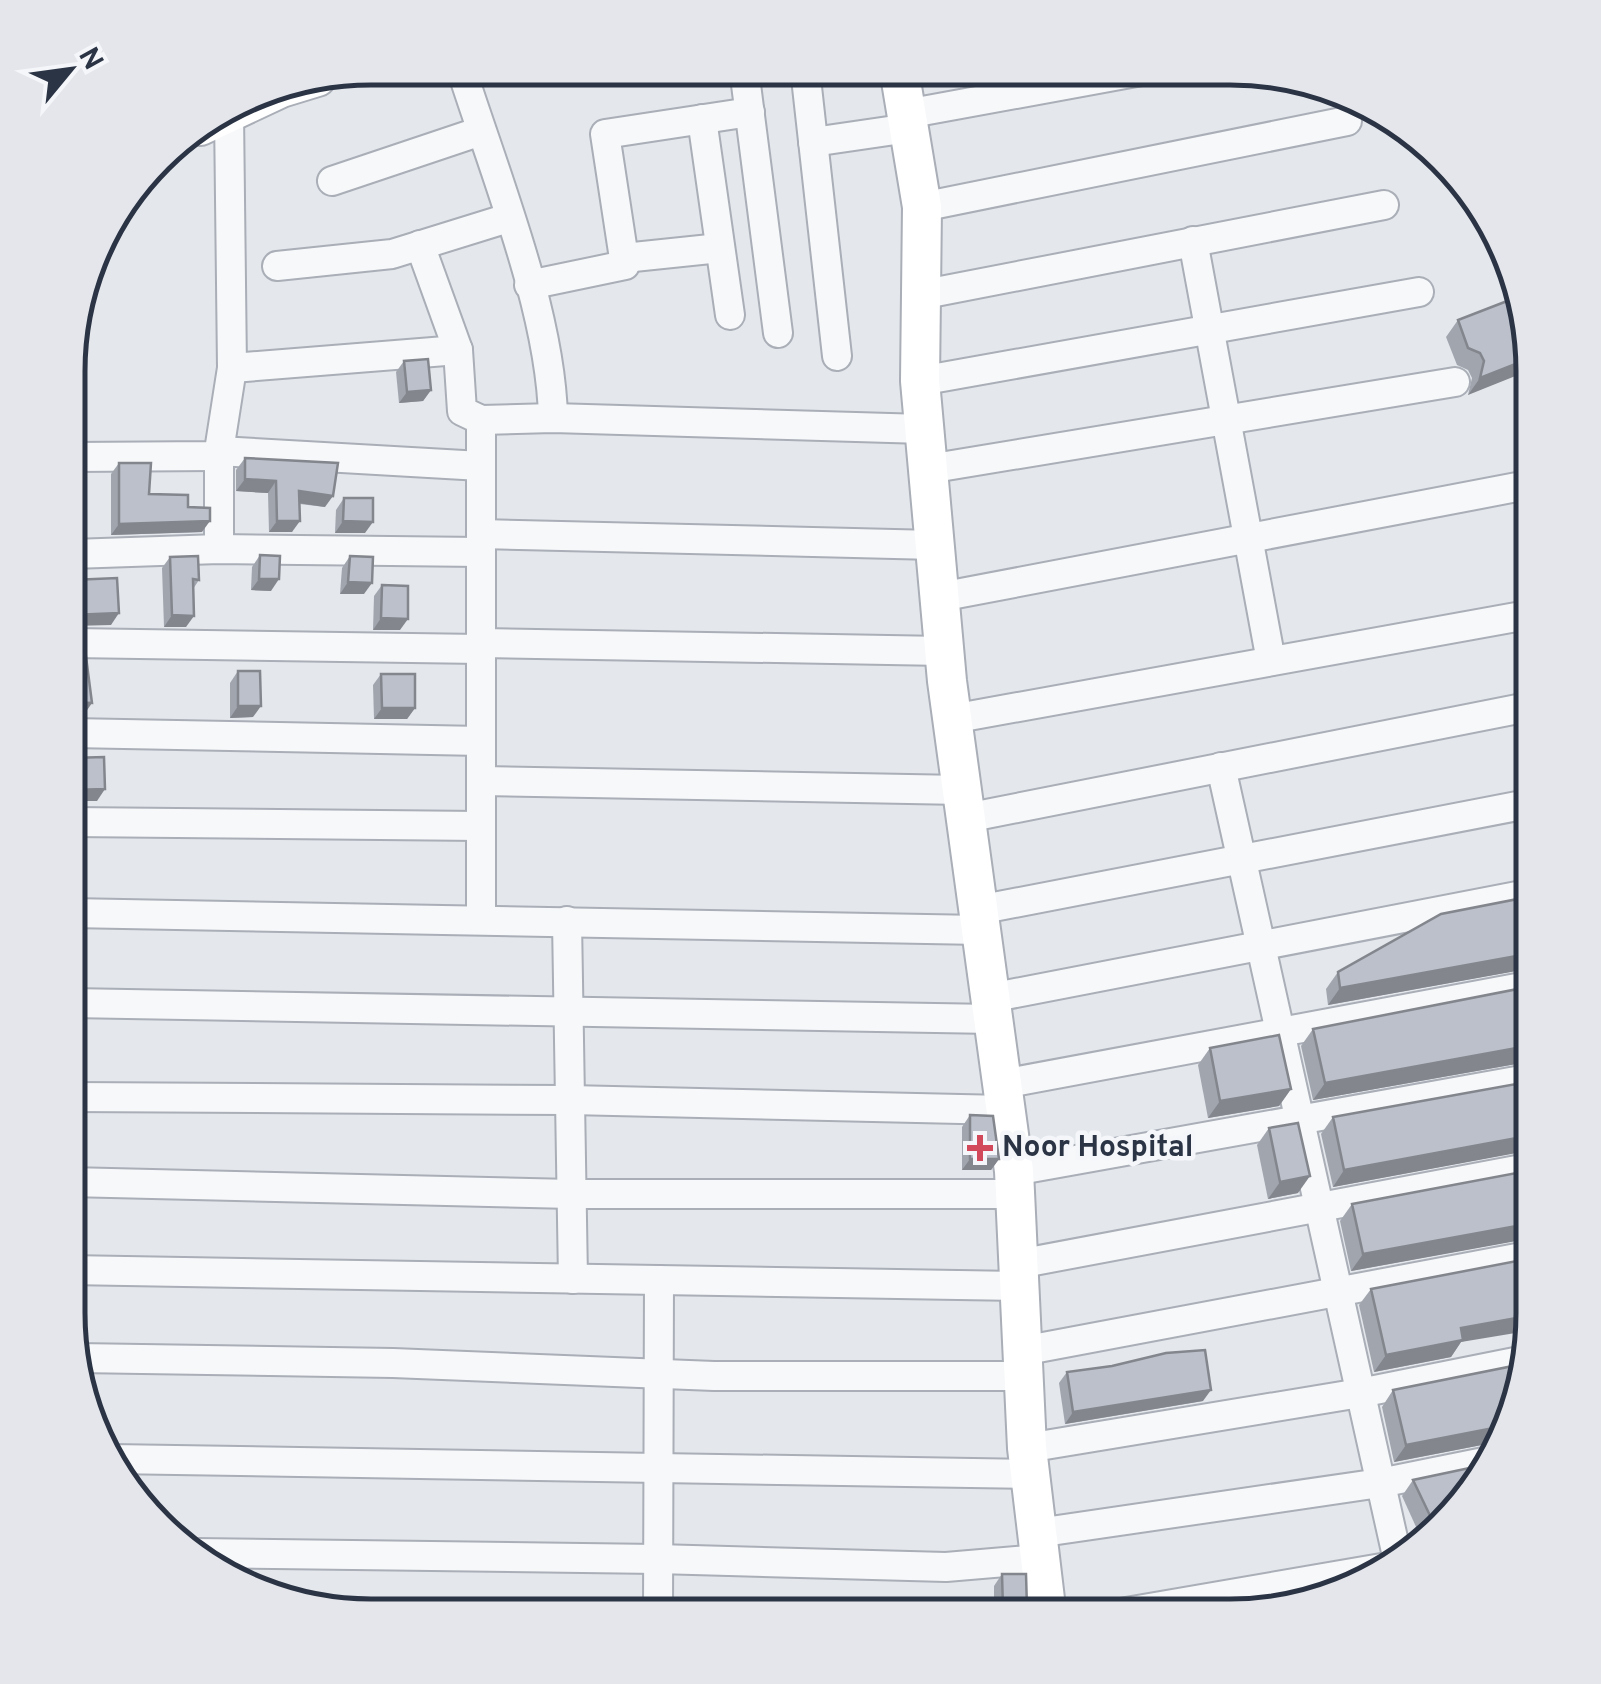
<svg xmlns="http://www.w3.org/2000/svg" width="1601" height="1684" font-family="Overpass,sans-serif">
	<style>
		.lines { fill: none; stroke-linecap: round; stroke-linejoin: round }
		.street-casing { stroke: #a9aeb7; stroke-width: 32 }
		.secondary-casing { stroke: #a9aeb7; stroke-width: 42 }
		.street { stroke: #f7f8fa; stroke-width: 28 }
		.secondary { stroke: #fff; stroke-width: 38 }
		.wall { fill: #a1a5ae }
		.shaded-wall { fill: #83868d }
		.building { fill: #bbc0ca; stroke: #83868d; stroke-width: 2.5 }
		.poi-dot { fill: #d1495b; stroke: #f4f6f9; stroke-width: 4 }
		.labels { text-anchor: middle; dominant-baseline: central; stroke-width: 9; stroke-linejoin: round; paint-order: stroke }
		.poi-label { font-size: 30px; font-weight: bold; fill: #2b3445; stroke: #f4f6f9; text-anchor: start }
		.rim { fill: none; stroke: #2b3445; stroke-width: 5 }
	</style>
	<rect width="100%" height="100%" fill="#e4e7ec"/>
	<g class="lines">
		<g class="street-casing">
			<g id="street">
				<path d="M461 68C494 172 551 311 553 418"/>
				<polyline points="744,69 778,333"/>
				<polyline points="805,69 837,356"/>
				<polyline points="906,114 1147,70"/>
				<polyline points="702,119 730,315"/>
				<polyline points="813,142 909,128"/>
				<polyline points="332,181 481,131"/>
				<polyline points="922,207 1347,121"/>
				<polyline points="1193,241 1271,661"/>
				<polyline points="420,245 458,350 462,411 481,420 553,418 924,429"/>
				<polyline points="624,258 720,248"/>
				<polyline points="277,266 392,254 508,218"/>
				<polyline points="529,285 625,265 605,134 750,112"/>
				<polyline points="920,295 1384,205"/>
				<polyline points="232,368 458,350"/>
				<polyline points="920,381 1419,292"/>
				<polyline points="73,457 214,456 219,451 481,466"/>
				<polyline points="928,469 1455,382"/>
				<polyline points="481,534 935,545"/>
				<polyline points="219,549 219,451 232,368 229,113"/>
				<polyline points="72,554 219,549 481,552"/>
				<polyline points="940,597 1533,484"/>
				<polyline points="72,643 481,649"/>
				<polyline points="481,643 944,651"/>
				<polyline points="952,719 1533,614"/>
				<polyline points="71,733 481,741"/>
				<polyline points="1221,767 1399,1565"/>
				<polyline points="481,781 962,790"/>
				<polyline points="966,818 1533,706"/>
				<polyline points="71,822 480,826"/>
				<polyline points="978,910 1533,803"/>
				<polyline points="70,913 981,930"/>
				<polyline points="481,919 481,420"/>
				<polyline points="567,921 573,1279"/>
				<polyline points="990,998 1533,893"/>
				<polyline points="70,1003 993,1019"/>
				<polyline points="1002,1084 1533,985"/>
				<polyline points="69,1097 570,1100 1005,1110"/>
				<polyline points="1014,1171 1533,1078"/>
				<polyline points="69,1182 572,1194 1015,1194"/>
				<polyline points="1018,1264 1533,1167"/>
				<polyline points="68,1270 1019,1286"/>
				<polyline points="1022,1351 1533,1255"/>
				<polyline points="77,1358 393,1363 714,1376 1023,1376"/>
				<polyline points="1027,1448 1360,1393 1525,1360"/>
				<path d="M111 1459C418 1462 724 1471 1030 1474"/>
				<polyline points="1037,1533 1380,1483 1494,1460"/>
				<polyline points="195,1553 657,1559 946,1567 1040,1559"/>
				<polyline points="658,1616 659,1280"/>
				<polyline points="1103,1616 1399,1565"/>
			</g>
		</g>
		<g class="secondary-casing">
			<g id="secondary">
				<polyline points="899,69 922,207 920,381 947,681 1014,1171 1027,1448 1047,1616"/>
				<polyline points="200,126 281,88 317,77"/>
			</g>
		</g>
		<use href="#street" class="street"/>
		<use href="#secondary" class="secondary"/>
	</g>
	<g class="wall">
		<polygon points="1458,320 1533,352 1468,395 1472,378 1468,370 1457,365 1446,337"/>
		<polygon points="404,361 431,390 423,401 399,403 396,372"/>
		<polygon points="245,458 325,507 300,504 292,532 269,532 268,493 236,491 236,470"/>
		<polygon points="119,463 149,494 188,507 202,532 111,535 111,474"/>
		<polygon points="344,498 365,533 335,533 336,510"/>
		<polygon points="260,555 271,591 251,590 252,567"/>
		<polygon points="350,556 364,594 340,594 342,568"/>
		<polygon points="170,557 199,580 193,589 186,627 164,627 162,568"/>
		<polygon points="382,585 400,630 373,630 374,596"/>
		<polygon points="238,671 253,717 230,718 230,683"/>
		<polygon points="381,674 415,708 407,719 374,719 373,685"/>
		<polygon points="1531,968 1328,1005 1326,989 1338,972"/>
		<polygon points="1533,986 1533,1061 1313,1100 1301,1046 1313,1029"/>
		<polygon points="1210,1048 1291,1089 1279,1106 1208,1118 1198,1065"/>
		<polygon points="970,1115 999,1159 991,1170 962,1170 962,1127"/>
		<polygon points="1333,1117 1530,1150 1333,1187 1321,1134"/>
		<polygon points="1269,1128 1298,1193 1268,1199 1257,1145"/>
		<polygon points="1352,1204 1530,1238 1351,1271 1340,1221"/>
		<polygon points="1371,1289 1461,1342 1451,1357 1374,1372 1359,1305"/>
		<polygon points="1523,1364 1499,1445 1492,1443 1394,1462 1382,1407 1393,1390"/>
		<polygon points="1067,1372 1203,1401 1065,1424 1059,1383"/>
		<polygon points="1493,1463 1422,1540 1402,1496 1413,1480"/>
		<polygon points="1002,1574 1021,1616 994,1616 994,1586"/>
	</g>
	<g class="shaded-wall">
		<polygon points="1533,357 1533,369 1468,395 1480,378"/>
		<polygon points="431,390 423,401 399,403 407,392"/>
		<polygon points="245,479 276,481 268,493 236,491"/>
		<polygon points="299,491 333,496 325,507 291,502"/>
		<polygon points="210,521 202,532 111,535 119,524"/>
		<polygon points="277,521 300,521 292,532 269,532"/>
		<polygon points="343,521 373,522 365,533 335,533"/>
		<polygon points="259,579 279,579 271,591 251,590"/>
		<polygon points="348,582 372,583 364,594 340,594"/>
		<polygon points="119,613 111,625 72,626 72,615"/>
		<polygon points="172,615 194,616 186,627 164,627"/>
		<polygon points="381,618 408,619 400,630 373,630"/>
		<polygon points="71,702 92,703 83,716 71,715"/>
		<polygon points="238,706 261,706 253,717 230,718"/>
		<polygon points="382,708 415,708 407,719 374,719"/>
		<polygon points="105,789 97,801 71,801 71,790"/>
		<polygon points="1533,953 1533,968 1328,1005 1340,988"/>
		<polygon points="1533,1045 1533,1061 1313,1100 1325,1083"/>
		<polygon points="1291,1089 1279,1106 1208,1118 1220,1101"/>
		<polygon points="1533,1135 1533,1150 1333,1187 1344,1170"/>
		<polygon points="970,1159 999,1159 991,1170 962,1170"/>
		<polygon points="1310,1176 1298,1193 1268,1199 1280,1182"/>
		<polygon points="1533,1223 1533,1238 1351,1271 1363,1254"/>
		<polygon points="1533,1315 1533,1330 1461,1342 1451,1357 1374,1372 1386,1355 1461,1328"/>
		<polygon points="1211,1390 1203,1401 1065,1424 1073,1412"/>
		<polygon points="1504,1426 1499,1445 1492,1443 1394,1462 1406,1445"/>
		<polygon points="1003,1608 1027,1608 1021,1616 997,1616"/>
	</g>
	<g class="building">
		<polygon points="1515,298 1533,352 1533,357 1480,378 1484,361 1480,353 1468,348 1458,320"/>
		<polygon points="428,359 431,390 407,392 404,361"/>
		<polygon points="245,458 338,463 333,496 299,491 300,521 277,521 276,481 245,479"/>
		<polygon points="119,463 151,463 149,494 188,495 188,507 210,508 210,521 119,524"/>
		<polygon points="344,498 373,498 373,522 343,521"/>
		<polygon points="72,508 76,508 75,531 72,531"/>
		<polygon points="260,555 280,556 279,579 259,579"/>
		<polygon points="198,556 199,580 193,579 194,616 172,615 170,557"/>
		<polygon points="350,556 373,557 372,583 348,582"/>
		<polygon points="117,578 119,613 72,615 72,580"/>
		<polygon points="382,585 408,586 408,619 381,618"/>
		<polygon points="72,649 85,649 92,703 71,702"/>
		<polygon points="238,671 260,671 261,706 238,706"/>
		<polygon points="381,674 415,674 415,708 382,708"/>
		<polygon points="104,757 105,789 71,790 71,758"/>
		<polygon points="1533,896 1533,953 1340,988 1338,972 1441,914"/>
		<polygon points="1533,986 1533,1045 1325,1083 1313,1029"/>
		<polygon points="1279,1035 1291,1089 1220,1101 1210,1048"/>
		<polygon points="1533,1081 1533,1135 1344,1170 1333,1117"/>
		<polygon points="970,1115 993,1116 999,1159 970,1159"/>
		<polygon points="1298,1123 1310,1176 1280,1182 1269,1128"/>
		<polygon points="1533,1170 1533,1223 1363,1254 1352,1204"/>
		<polygon points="1533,1258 1533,1315 1461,1328 1463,1340 1386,1355 1371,1289"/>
		<polygon points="1205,1350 1211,1390 1073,1412 1067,1372 1112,1366 1166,1353"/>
		<polygon points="1523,1364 1504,1426 1406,1445 1393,1390"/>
		<polygon points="1493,1463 1493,1464 1435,1526 1413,1480"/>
		<polygon points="1002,1574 1026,1574 1027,1608 1003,1608"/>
	</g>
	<path class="poi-dot" d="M975 1133h10v10h10v10h-10v10h-10v-10h-10v-10h10z"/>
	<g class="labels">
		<g class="poi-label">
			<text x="1002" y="1148">Noor Hospital</text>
		</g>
	</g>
	<path d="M0 0H1601V1684H0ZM371 85H1230A286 286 0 0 1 1516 371V1313A286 286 0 0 1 1230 1599H371A286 286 0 0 1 85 1313V371A286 286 0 0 1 371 85Z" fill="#e4e6eb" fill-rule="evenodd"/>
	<path class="rim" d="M371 85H1230A286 286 0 0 1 1516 371V1313A286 286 0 0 1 1230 1599H371A286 286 0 0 1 85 1313V371A286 286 0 0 1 371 85Z"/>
	<g transform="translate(70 70) rotate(61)" stroke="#f4f6f9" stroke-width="8" paint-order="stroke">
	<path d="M0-8L18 38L0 25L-18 38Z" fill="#2b3445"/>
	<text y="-15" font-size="28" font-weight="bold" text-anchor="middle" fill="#2b3445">N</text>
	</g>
</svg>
